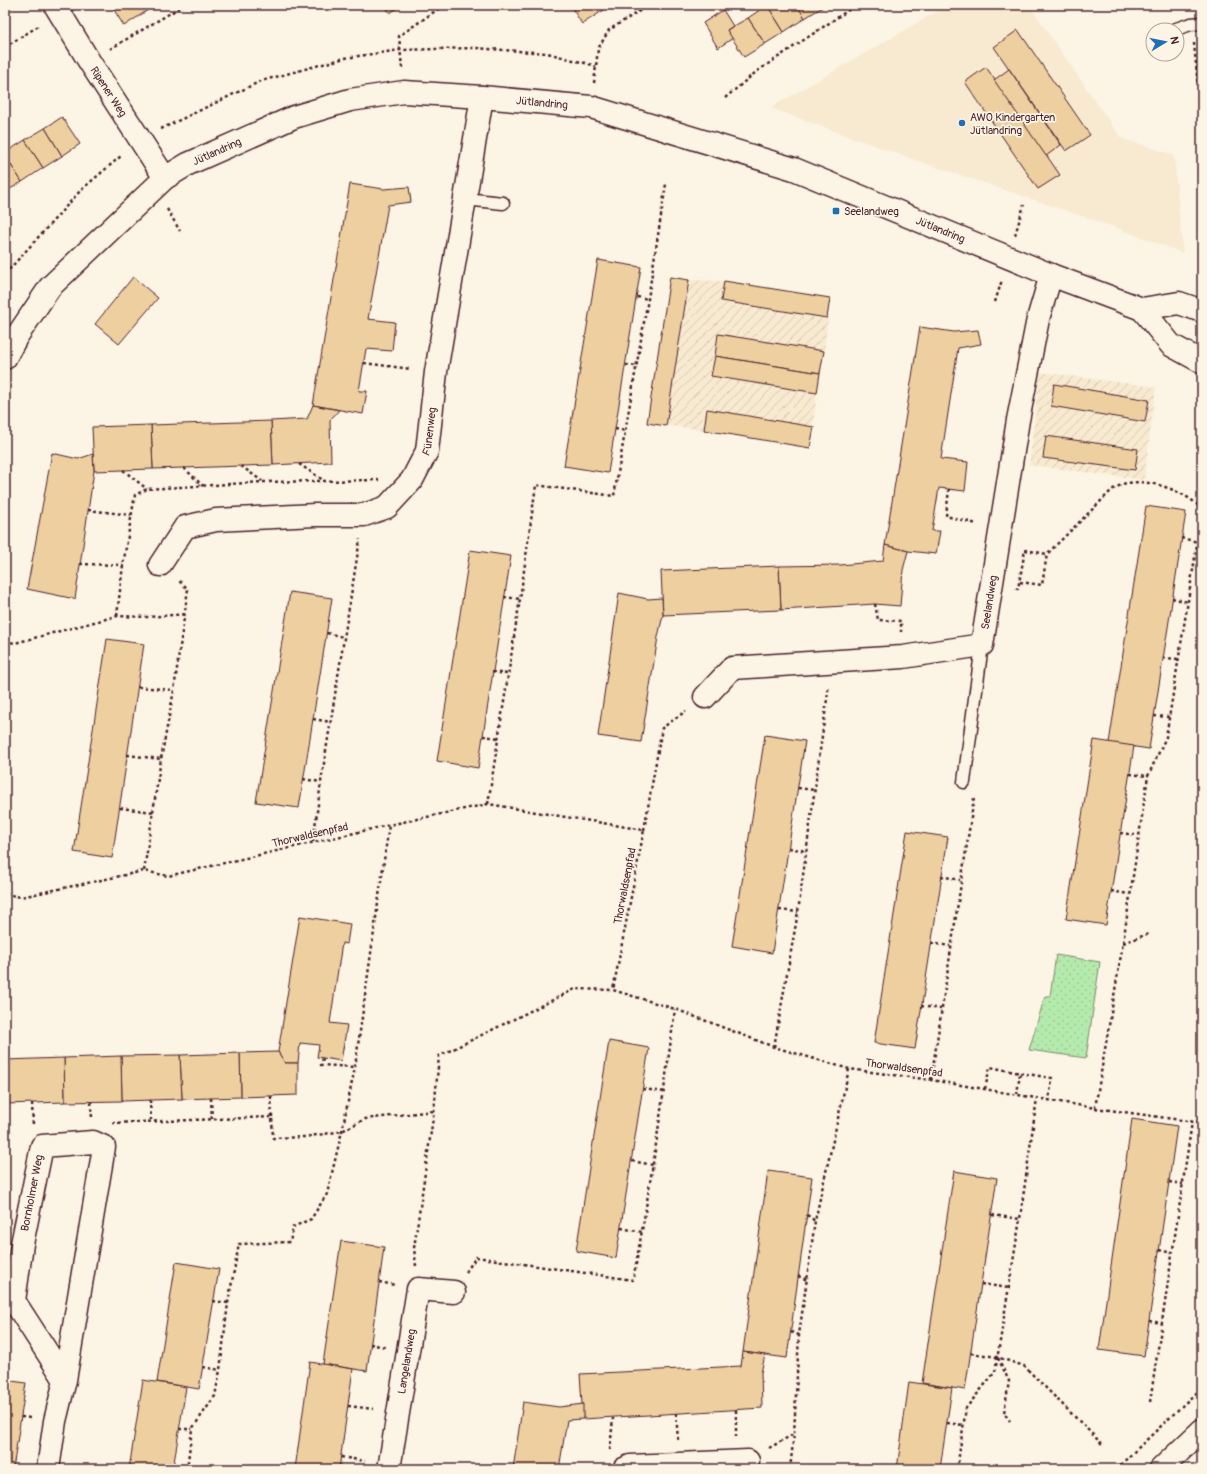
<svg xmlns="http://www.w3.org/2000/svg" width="1207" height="1474" font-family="Pangolin,sans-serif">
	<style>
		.built { fill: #f8ead0 }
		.industrial { fill: url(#industrial-furrows) }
		.park { fill: url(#park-dots); stroke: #7f856c }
		.building { fill: #edcfa0; stroke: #4a1f2b }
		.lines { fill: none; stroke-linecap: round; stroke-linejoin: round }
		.lane-casing { stroke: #4a1f2b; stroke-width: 15 }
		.street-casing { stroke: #4a1f2b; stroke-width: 25 }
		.path { stroke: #4a1f2b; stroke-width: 2.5; stroke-dasharray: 3 3; stroke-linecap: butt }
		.lane { stroke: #fcf5e5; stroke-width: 12 }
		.street { stroke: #fcf5e5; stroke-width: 22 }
		.poi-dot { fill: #1f6fb2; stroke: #fcf5e5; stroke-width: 1.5 }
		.labels { text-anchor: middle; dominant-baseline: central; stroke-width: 3.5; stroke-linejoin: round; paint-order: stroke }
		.street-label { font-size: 11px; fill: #4a1f2b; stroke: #fcf5e5 }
		.poi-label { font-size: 11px; fill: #4a1f2b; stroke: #fcf5e5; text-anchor: start }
	</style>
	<defs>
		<pattern id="industrial-furrows" width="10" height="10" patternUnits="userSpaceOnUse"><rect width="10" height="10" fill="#f8ead0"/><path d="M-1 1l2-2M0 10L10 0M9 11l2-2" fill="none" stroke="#d6c8b3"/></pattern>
		<pattern id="park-dots" width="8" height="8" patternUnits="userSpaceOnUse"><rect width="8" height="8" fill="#b4ebad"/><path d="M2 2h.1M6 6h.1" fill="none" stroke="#9cc995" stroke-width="1.8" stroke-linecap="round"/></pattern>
	</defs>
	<rect width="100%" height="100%" fill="#fcf5e5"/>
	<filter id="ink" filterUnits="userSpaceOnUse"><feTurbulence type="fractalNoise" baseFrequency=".025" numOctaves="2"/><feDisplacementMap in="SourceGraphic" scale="8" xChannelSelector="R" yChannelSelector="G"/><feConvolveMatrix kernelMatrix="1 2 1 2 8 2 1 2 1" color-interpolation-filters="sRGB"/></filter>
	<g filter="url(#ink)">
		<polygon class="built" points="948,5 1029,5 1121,138 1174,155 1183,253 1111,226 915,160 770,108"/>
		<g class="industrial">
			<polygon points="670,277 689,280 724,281 830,298 824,354 817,393 810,448 704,430 647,423"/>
			<polygon points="1040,372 1156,387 1144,480 1029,465"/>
		</g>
		<polygon class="park" points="1056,955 1100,962 1086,1058 1029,1050 1045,996 1050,996"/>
		<g class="building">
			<polygon points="111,5 145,5 148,10 124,26"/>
			<polygon points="145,5 156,5 148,10"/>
			<polygon points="384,5 402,5 390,13"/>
			<polygon points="570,5 601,5 604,10 582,24"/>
			<polygon points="767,5 797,5 805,18 784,32"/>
			<polygon points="767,5 784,32 765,44 748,18"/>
			<polygon points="797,5 826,5 805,18"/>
			<polygon points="723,10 733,26 727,30 733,38 718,48 703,23"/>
			<polygon points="748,18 765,44 744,57 727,30"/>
			<polygon points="1018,30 1090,135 1066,151 994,47"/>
			<polygon points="986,67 1060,175 1038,189 965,82"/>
			<polygon points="1009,69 1061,145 1046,156 994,80"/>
			<polygon points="62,117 80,144 62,156 45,128"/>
			<polygon points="45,128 62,156 43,168 25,140"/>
			<polygon points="25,140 43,168 22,182 5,156 5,153"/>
			<polygon points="5,156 22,182 5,192"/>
			<polygon points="350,184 384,189 409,187 411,202 388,205 368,319 395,322 392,351 366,349 359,391 367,391 363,414 313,405"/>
			<polygon points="598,260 641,267 608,473 564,466"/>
			<polygon points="133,277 158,298 119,344 95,324"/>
			<polygon points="670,277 689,280 666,426 647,423"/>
			<polygon points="724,281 830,298 827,318 721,301"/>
			<polygon points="920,327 954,332 978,330 981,344 958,348 941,459 968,462 965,491 939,488 932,531 940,531 936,554 908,551 885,545"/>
			<polygon points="718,334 824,351 820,373 715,356"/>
			<polygon points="715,356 820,373 817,393 711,376"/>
			<polygon points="1054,384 1149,400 1145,422 1051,406"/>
			<polygon points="313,405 339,410 330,420 331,462 273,465 271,421 307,419"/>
			<polygon points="707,409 814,427 810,448 704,430"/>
			<polygon points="271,421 273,465 153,469 151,425"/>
			<polygon points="151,425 153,469 94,471 92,427"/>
			<polygon points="1046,436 1138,449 1135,470 1043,458"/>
			<polygon points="52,453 78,459 93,454 94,471 75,599 27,589"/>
			<polygon points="1146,506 1186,512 1149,749 1109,743"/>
			<polygon points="885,545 908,551 903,570 900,606 875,604 781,610 779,566 840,565 883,561"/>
			<polygon points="470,550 511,556 478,768 437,761"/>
			<polygon points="779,566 781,610 663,615 661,571"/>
			<polygon points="290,592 332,598 299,808 256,802"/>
			<polygon points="619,593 648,599 662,598 663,615 658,637 641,742 598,736"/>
			<polygon points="107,639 144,644 112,858 74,852"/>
			<polygon points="765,735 805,741 772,953 732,946"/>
			<polygon points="1094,740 1134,746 1106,925 1066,919"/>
			<polygon points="907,831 948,837 915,1049 874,1043"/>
			<polygon points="300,916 350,924 347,944 342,943 330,1023 347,1025 341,1061 317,1057 319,1045 300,1043 298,1063 285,1063 278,1052"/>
			<polygon points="609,1041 649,1048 616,1258 576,1251"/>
			<polygon points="278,1052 285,1063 298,1063 298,1095 241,1097 240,1053"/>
			<polygon points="240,1053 241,1097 182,1099 180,1055"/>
			<polygon points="180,1055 182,1099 122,1101 121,1056"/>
			<polygon points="121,1056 122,1101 65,1102 64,1058"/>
			<polygon points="64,1058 65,1102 5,1104 5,1060"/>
			<polygon points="1132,1119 1177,1126 1144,1356 1099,1350"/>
			<polygon points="768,1171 812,1177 787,1358 743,1352"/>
			<polygon points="954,1171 997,1178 965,1390 922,1383"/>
			<polygon points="341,1241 384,1247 367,1371 323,1364"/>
			<polygon points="176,1262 219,1269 199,1389 157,1382"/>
			<polygon points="743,1352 765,1355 761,1373 762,1408 583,1419 580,1374 741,1366"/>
			<polygon points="310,1362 353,1369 339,1469 295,1469"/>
			<polygon points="5,1380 26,1383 13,1469 5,1469"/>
			<polygon points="143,1380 186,1387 173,1469 129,1469"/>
			<polygon points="909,1382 952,1388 940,1469 897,1469"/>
			<polygon points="523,1402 559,1407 583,1404 583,1419 567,1420 559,1469 513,1469"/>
		</g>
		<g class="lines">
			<g class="lane-casing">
				<g id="lane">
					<polyline points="1173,30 1191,24 1202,23"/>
					<polyline points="465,199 503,203"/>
					<polyline points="964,782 982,645"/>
				</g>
			</g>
			<g class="street-casing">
				<g id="street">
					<path id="s1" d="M55 5 89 61 165 178"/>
					<polyline points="1142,309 1171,345 1202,362"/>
					<path id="s2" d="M5 358 17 336 50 287 165 178 188 164 294 117 350 100 404 92 482 97 591 107 794 169 1051 275 1142 309 1179 303 1202 311"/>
					<path id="s3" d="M160 565 185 527 216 520 315 515H364L387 507 412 480 427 451 436 372 482 97"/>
					<path id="s4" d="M705 697 732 668 903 657 982 645 1018 420 1038 319 1051 275"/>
					<polyline points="48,1469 55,1421 65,1380 104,1147 93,1142 42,1146 22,1244 14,1301 65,1380"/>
					<path id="s5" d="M389 1469 418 1289 454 1292"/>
					<polyline points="624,1469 630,1466 748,1461"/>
					<polyline points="1161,1469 1202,1430"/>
				</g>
			</g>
			<g class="path">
				<polyline points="871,5 874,8 879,5"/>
				<polyline points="1194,43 1202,126"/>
				<polyline points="5,47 40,25"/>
				<polyline points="110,49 184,5"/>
				<polyline points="402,68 399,36 444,5"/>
				<polyline points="594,83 598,49 609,30 649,5"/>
				<polyline points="725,98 756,72 856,5"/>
				<polyline points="161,129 261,81 345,58 400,50 475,48 547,53 596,66"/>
				<polyline points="167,209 180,231"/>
				<polyline points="1015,235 1024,205"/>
				<polyline points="5,274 81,190 121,156"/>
				<polyline points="637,297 648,299"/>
				<polyline points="995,302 1002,280"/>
				<polyline points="364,363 411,369"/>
				<polyline points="626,365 637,366"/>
				<polyline points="615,429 626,431"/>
				<polyline points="299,464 323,480"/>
				<polyline points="241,466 262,481"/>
				<polyline points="184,468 203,486"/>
				<polyline points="123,470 147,489"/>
				<polyline points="949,489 946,516 977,524"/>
				<polyline points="88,510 131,515"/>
				<polyline points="1181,538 1198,542"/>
				<polyline points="80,564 123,565"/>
				<polyline points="1020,582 1042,585 1047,554"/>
				<path d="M1016 588 1018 589 1025 550 1047 554 1112 490C1115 488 1119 486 1123 484 1148 477 1185 491 1202 509"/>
				<polyline points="504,597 520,599"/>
				<polyline points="1172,598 1188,602"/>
				<polyline points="875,604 878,620 901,621 901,632"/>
				<polyline points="117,616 123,565 135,495 147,489 263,482 379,480"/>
				<polyline points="327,633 343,637"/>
				<polyline points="5,641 15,643 117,616 149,617 186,614"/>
				<polyline points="1163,658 1179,659"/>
				<polyline points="492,672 507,674"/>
				<polyline points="138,687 174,690"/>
				<polyline points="1154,716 1170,717"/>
				<polyline points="313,719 331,722"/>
				<polyline points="483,736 499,738"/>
				<polyline points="127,755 161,759"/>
				<polyline points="1130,774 1148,776"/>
				<polyline points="303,779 321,782"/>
				<polyline points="798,788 814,790"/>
				<polyline points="488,804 520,599 536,485 614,496 648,299 666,184"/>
				<polyline points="120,808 154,812"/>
				<polyline points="644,830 662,728 686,711"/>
				<polyline points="1120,833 1138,835"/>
				<polyline points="313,842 321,782 360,539"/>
				<polyline points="789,848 806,851"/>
				<polyline points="144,871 161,759 174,690 188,589 178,580"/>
				<polyline points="941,876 960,880"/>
				<polyline points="1111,891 1129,894"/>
				<polyline points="5,894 21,897 144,871 168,876 389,825 488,804 644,830 613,990 675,1009 774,1047 849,1069 931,1080 1095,1108 1202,1123"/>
				<polyline points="779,910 798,912"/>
				<polyline points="931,943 950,946"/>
				<polyline points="1123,943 1151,933"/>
				<polyline points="921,1006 941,1009"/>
				<polyline points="774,1047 798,912 828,692 828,686"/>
				<polyline points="323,1058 321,1065 355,1067"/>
				<polyline points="1020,1073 1052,1078 1049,1100"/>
				<polyline points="931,1080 974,798"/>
				<polyline points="643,1089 665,1092"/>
				<polyline points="985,1089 990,1067 1020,1073 1017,1094"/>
				<polyline points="271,1096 272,1117"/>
				<polyline points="211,1098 212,1120"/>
				<polyline points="150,1100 151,1120"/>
				<polyline points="91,1102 92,1118"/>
				<polyline points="32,1103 33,1125"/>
				<polyline points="1095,1108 1123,943 1148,776 1166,737 1202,514"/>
				<polyline points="112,1123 272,1117 273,1138 305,1137 342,1131 365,1119 434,1111"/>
				<polyline points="632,1161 653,1165"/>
				<polyline points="1169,1182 1183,1184"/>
				<polyline points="807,1215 815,1221"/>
				<polyline points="992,1215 1020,1219"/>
				<polyline points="621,1228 642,1232"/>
				<polyline points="1159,1250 1172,1253"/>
				<polyline points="416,1266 414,1248 434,1111 439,1056 575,989 613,990"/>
				<path d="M466 1272 476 1257 633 1280C650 1190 663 1100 675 1009"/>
				<polyline points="798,1276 807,1280"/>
				<polyline points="379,1282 395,1285"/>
				<polyline points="981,1284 1009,1288"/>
				<polyline points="213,1301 228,1303"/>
				<polyline points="1149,1321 1162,1323"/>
				<polyline points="791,1332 799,1335"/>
				<polyline points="370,1344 385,1347"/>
				<polyline points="971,1353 997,1357 1024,1366 1103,1445"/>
				<polyline points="998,1358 1009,1381 1004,1413 1010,1421"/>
				<polyline points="203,1367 220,1370"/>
				<polyline points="1150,1402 1192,1122"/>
				<polyline points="348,1406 374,1409"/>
				<polyline points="736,1410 736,1438"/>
				<polyline points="676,1413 678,1440"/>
				<polyline points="21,1417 31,1418"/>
				<polyline points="947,1423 963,1425"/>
				<polyline points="179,1429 192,1429"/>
				<polyline points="769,1448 794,1434"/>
				<polyline points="610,1450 613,1418"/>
				<polyline points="341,1457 365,1461"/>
				<polyline points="187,1469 192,1429 215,1396 220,1370 228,1303 239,1244 290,1242 293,1227 311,1219 327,1194 342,1131 355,1067 389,825"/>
				<polyline points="790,1469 794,1434 799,1335 815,1221 849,1069"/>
				<polyline points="957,1469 966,1408 995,1372 1020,1219 1037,1098"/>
				<polyline points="1116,1469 1202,1387"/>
			</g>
			<use href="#lane" class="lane"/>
			<use href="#street" class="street"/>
		</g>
	</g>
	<g class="poi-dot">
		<circle cx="962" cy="123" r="4"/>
		<rect x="832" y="207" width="8" height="8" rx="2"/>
	</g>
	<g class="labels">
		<g class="street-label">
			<text stroke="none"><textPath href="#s1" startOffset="102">Ripener Weg</textPath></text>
			<text stroke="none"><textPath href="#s2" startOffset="637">Jütlandring</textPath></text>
			<text stroke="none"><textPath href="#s2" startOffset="301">Jütlandring</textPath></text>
			<text stroke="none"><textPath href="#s2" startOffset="1057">Jütlandring</textPath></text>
			<text stroke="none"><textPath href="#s3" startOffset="339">Fünenweg</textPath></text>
			<text stroke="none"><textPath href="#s4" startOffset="334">Seelandweg</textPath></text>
			<text transform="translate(310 835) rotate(-13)">Thorwaldsenpfad</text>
			<text transform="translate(625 886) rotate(-79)">Thorwaldsenpfad</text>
			<text transform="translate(904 1068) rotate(8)">Thorwaldsenpfad</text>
			<text transform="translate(32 1193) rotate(-79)">Bornholmer Weg</text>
			<text stroke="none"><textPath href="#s5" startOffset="109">Langelandweg</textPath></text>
		</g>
		<g class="poi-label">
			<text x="970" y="117">AWO Kindergarten<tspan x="970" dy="13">Jütlandring</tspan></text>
			<text x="844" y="211">Seelandweg</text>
		</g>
	</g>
	<rect width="1207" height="1474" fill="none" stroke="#fcf5e5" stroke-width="20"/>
	<rect x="10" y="10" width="1187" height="1454" fill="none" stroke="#4a1f2b" stroke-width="1.5" filter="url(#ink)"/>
	<g transform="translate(1165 42) rotate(80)"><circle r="19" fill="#fcf5e5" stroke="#b59f9b"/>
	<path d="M0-3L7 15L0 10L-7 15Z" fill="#1f6fb2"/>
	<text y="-6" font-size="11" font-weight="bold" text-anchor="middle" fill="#4a1f2b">N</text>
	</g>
</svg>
